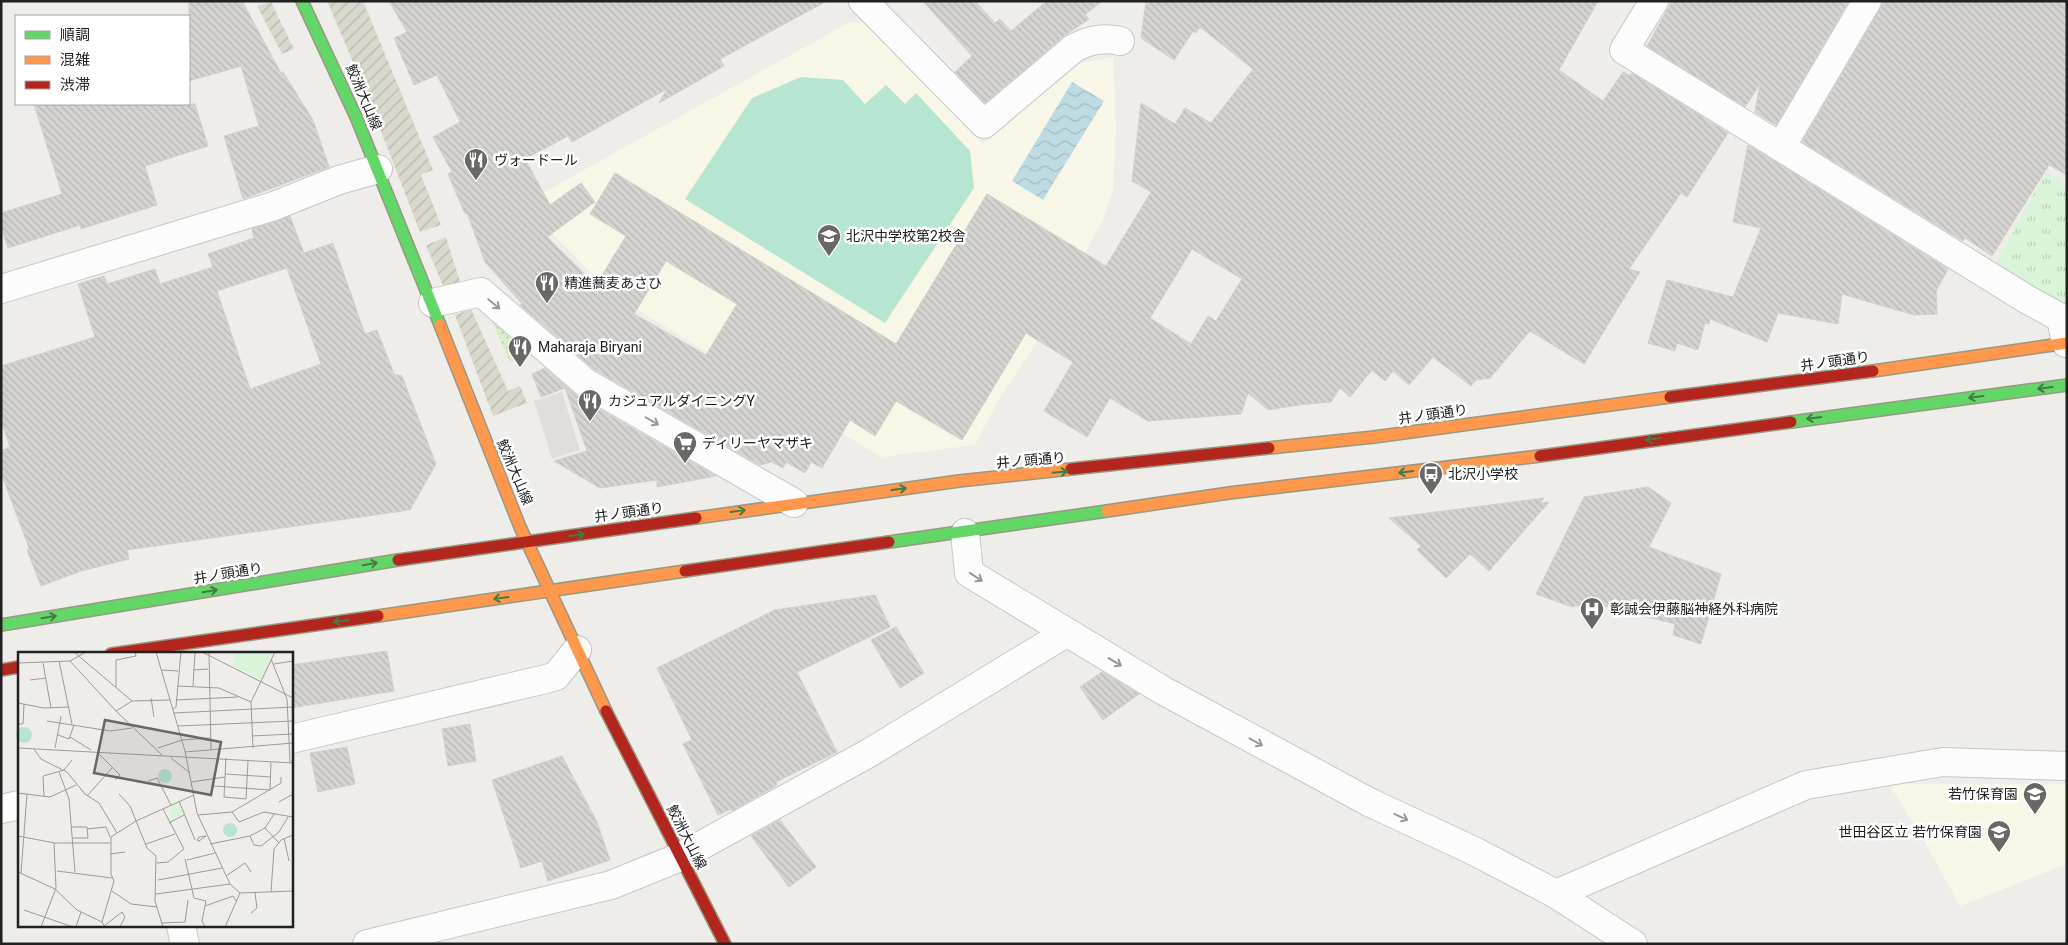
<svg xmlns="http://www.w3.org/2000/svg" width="2068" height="945" font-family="Roboto,'Noto Sans JP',sans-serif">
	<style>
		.education { fill: #f8f6e7 }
		.construction { fill: url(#construction-furrows) }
		.grass { fill: url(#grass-dots) }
		.park { fill: url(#park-tufts) }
		.pitch { fill: #b6e5d1 }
		.parking { fill: #dfdedd }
		.water { fill: url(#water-waves) }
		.building { fill: url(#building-back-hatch); stroke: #d2cfcc; fill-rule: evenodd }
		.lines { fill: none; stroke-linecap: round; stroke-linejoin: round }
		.street-casing { stroke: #c8c7c6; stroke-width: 30 }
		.fast-casing { stroke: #989982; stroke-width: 14 }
		.slow-casing { stroke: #989982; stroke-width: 14 }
		.jam-casing { stroke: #989982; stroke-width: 14 }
		.street { stroke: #fdfcfc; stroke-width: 28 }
		.fast { stroke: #63d668; stroke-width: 11 }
		.slow { stroke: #ff974d; stroke-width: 11 }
		.jam { stroke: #b3261e; stroke-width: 11 }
		.oneway { stroke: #9a9999 }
		.oneway2 { stroke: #427c44 }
		.labels { text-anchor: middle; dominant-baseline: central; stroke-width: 5; stroke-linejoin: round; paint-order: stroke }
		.street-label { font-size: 14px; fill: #212121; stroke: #fff }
		.poi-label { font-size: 14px; fill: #212121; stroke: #fff; text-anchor: start }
		.inset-road { fill: none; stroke: #9d9b9a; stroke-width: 1 }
		.view { fill: #696867; fill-opacity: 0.15; stroke: #696867; stroke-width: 2.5 }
		.inset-edge { fill: none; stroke: #212121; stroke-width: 2.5 }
	</style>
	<defs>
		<pattern id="construction-furrows" width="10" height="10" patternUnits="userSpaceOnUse" patternTransform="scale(1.25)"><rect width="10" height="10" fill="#d8d8cc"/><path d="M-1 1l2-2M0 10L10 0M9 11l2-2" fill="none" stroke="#b9b9af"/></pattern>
		<pattern id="grass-dots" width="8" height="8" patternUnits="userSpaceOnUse" patternTransform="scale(1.25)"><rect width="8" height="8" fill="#dcebca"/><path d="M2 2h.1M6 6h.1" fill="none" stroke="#bcc9ad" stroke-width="1.8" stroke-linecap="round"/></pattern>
		<pattern id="park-tufts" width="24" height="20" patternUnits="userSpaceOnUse" patternTransform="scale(1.25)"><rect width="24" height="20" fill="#daf4d9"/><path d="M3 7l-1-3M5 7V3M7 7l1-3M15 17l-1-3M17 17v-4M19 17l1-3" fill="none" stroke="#bbd1ba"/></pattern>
		<pattern id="water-waves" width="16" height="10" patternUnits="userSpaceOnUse" patternTransform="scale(1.25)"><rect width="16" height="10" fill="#bfdbe2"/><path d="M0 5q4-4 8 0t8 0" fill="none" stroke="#a4bcc2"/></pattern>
		<pattern id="building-back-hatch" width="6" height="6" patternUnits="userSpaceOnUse" patternTransform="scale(1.25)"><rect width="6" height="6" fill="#d6d4d1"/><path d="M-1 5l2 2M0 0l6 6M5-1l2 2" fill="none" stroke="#b7b6b3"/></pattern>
	</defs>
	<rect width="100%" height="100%" fill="#efedea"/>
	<g class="education">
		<polygon points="850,22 868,23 983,144 1081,63 1113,57 1116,130 1113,189 1103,220 1028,356 999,399 975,445 881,457 613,295 523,204"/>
		<polygon points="1889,784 2067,784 2067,864 1960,906 1925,842"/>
	</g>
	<g class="construction">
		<polygon points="327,1 363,1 433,170 421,175 441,225 420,232 367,95"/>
		<polygon points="271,2 294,49 282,54 257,6"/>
		<polygon points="446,237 462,288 446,293 426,245"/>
		<polygon points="471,309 508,391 520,386 527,403 493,416 455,315"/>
	</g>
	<polygon class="grass" points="490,317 536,352 510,362"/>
	<polygon class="park" points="2046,172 2067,183 2067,307 1992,270"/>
	<polygon class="pitch" points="801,77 843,80 865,104 886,85 905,104 916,93 970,151 974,188 885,323 685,199 752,98"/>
	<polygon class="parking" points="562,392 580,450 552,459 534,401"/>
	<polygon class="water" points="1072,82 1104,101 1043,200 1012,181"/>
	<g class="building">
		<polygon points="189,1 242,1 281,73 283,72 313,120 329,167 243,199 224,136 259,126 241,66 189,81"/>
		<path d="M389 1H827L720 59 724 66 659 103 667 89 572 142 568 136 525 159 550 205 581 183 595 202 547 237 596 285 626 236 590 214 615 173 896 344 987 194 1106 266 1151 192 1132 181 1141 103 1175 124 1185 108 1211 123 1253 69 1200 27 1196 33 1193 31 1174 60 1141 38 1146 1H1598L1559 70 1603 101 1623 72 1630 76 1632 73 1728 133 1687 197 1681 193 1629 269 1640 272 1584 364 1530 331 1490 378 1476 380 1471 386 1433 357 1409 385 1393 371 1385 381 1372 370 1350 397 1340 388 1331 402 1298 405 1268 410 1248 393 1241 414 1148 421 1110 398 1087 437 1044 411 1073 362 1026 333 962 440 896 401 875 436 850 420 822 468 811 462 805 473 786 462 783 468 772 462 760 465 595 370 520 305 522 304 485 262 467 213 465 214 448 174 452 172 433 137 460 122 437 75 414 85 394 38 407 32ZM1192 249 1242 279 1216 321 1208 316 1191 344 1150 318ZM666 261 737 304 706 355 634 314Z"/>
		<polygon points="923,1 975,1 995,23 1000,19 1011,31 1047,1 1102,1 1085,15 1089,19 1064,36 985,103 955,72 972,56"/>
		<polygon points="1672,1 1849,1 1776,125 1755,112 1760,84 1745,107 1647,46"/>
		<polygon points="1883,1 2067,1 2067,175 2049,165 1992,256 1965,238 1963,241 1802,142 1880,9"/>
		<polygon points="34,104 195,104 208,146 145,166 157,205 81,229 80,225 8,248 1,226 1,213 62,194"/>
		<polygon points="1748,145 1948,269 1936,291 1937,314 1914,315 1842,294 1838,324 1778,313 1767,342 1710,319 1709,324 1705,323 1698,350 1677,343 1675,351 1648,343 1667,280 1733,297 1761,228 1733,222"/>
		<path d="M290 216 304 253 333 243 365 334 377 330 394 374 402 376 436 464 410 510 127 550 129 559 81 571 41 586 27 550 29 548 1 473V451L10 447 1 420V366L95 337 78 284 104 276 107 284 155 269 160 284 213 267 208 254 254 238 252 229ZM287 268 321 364 250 389 217 291Z"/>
		<polygon points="545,368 578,397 716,476 657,487 657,480 600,488 554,461 587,451 565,388 541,397 532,374"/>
		<polygon points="1648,487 1671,503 1649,547 1721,574 1701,644 1673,635 1675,624 1590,602 1572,607 1536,594 1584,497"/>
		<polygon points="1544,498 1540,503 1549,502 1489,571 1470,554 1446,578 1417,550 1421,546 1389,518"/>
		<polygon points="875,595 890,627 797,672 837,752 776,782 777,785 732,811 731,809 718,815 683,744 692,740 657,668 775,610"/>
		<polygon points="896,627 924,673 900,688 871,640"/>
		<polygon points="387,651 394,691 291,708 291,665"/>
		<polygon points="1102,672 1139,694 1103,720 1080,687"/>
		<polygon points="470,724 476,761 448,766 442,729"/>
		<polygon points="347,747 355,784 318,792 310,753"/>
		<polygon points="562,756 597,822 610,860 548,881 542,861 521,868 492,780"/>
		<polygon points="780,820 816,867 789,887 751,836"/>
	</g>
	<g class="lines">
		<g class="street-casing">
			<g id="street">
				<path d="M863 1 984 124 1074 48C1090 40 1103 37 1120 41"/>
				<polyline points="1654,1 1624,50 2028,300 2061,318 2066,343"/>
				<polyline points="1781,147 1867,1"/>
				<polyline points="1,289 274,206 339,180 378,169"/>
				<polyline points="433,303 481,292 586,383 794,503"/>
				<polyline points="965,533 969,573 1164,691 1369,802 1474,851 1556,894 1633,944"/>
				<polyline points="291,739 546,679 556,676 577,650"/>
				<polyline points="1,809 19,805"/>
				<polyline points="1556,894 1806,785 1943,762 2067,766"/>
				<polyline points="181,926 185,944"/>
				<polyline points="367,944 611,885 680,857 869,753 1066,633"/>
			</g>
		</g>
		<g class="fast-casing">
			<g id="fast">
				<polyline points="302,1 356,117 440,325"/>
				<polyline points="1791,422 2067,385"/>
				<polyline points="889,542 1107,511"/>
				<polyline points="1,625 398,560"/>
			</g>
		</g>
		<g class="slow-casing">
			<g id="slow">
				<polyline points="440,325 520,527 606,711"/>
				<polyline points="1873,371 2067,343"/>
				<polyline points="1269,448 1374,437 1670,397"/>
				<polyline points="1107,511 1229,493 1540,456"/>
				<polyline points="696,518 959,481 1071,469"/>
				<polyline points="378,616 685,571"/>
			</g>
		</g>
		<g class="jam-casing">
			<g id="jam">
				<polyline points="1670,397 1873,371"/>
				<polyline points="1540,456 1791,422"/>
				<polyline points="1071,469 1269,448"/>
				<polyline points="398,560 696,518"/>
				<polyline points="685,571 889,542"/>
				<polyline points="111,654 378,616"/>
				<polyline points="1,670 19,667"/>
				<polyline points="606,711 725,944"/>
			</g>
		</g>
		<use href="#street" class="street"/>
		<use href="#fast" class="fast"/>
		<use href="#slow" class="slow"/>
		<use href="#jam" class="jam"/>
	</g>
	<defs><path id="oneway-shaft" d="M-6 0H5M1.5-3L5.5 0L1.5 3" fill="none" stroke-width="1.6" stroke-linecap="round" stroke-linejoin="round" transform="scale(1.25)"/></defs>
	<g class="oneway">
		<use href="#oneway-shaft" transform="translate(494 304) rotate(40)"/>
		<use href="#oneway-shaft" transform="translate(652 421) rotate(30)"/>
		<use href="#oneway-shaft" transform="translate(976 577) rotate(33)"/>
		<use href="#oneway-shaft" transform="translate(1115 662) rotate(31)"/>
		<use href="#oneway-shaft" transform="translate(1256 742) rotate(29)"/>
		<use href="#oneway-shaft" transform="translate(1401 817) rotate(25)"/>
	</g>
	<g class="oneway2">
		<use href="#oneway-shaft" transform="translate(2045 388) rotate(173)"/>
		<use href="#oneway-shaft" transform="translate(1976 397) rotate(173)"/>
		<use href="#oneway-shaft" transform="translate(1814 418) rotate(173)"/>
		<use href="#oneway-shaft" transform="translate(1653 439) rotate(172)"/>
		<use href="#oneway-shaft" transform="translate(1060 472) rotate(-5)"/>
		<use href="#oneway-shaft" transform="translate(1406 472) rotate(173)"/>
		<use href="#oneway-shaft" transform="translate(899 489) rotate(-7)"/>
		<use href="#oneway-shaft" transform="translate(738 511) rotate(-8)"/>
		<use href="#oneway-shaft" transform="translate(577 535) rotate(-8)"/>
		<use href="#oneway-shaft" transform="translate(370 564) rotate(-9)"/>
		<use href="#oneway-shaft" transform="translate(210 591) rotate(-9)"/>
		<use href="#oneway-shaft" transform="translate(501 598) rotate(172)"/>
		<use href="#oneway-shaft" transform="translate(49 617) rotate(-9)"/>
		<use href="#oneway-shaft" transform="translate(341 621) rotate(172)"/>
	</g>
	<defs>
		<g id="restaurant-pin" transform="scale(1.25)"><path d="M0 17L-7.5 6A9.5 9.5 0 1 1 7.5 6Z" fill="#696867" stroke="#fff"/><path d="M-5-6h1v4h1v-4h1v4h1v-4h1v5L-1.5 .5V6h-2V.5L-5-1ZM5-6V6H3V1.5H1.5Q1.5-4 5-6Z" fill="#fff"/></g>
		<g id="school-pin" transform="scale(1.25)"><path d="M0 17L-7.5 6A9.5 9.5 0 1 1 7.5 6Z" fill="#696867" stroke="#fff"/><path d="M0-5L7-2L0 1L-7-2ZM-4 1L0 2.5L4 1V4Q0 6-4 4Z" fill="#fff"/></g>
		<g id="supermarket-pin" transform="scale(1.25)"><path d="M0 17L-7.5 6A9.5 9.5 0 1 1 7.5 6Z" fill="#696867" stroke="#fff"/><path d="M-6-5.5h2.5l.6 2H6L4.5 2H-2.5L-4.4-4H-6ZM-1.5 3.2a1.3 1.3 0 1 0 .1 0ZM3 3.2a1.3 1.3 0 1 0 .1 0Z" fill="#fff"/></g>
		<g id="bus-pin" transform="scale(1.25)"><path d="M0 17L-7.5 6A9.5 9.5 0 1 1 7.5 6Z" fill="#696867" stroke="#fff"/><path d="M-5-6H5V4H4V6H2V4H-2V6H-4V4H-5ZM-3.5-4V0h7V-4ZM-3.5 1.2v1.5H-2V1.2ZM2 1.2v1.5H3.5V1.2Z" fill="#fff"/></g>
		<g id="hospital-pin" transform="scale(1.25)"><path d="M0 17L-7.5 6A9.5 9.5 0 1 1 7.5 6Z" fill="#696867" stroke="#fff"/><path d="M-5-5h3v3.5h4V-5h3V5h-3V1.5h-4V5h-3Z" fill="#fff"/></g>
	</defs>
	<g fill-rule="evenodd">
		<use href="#restaurant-pin" x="476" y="160"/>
		<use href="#school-pin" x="829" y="236"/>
		<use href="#restaurant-pin" x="547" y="283"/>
		<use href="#restaurant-pin" x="520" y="347"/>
		<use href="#restaurant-pin" x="590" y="401"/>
		<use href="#supermarket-pin" x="685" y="443"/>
		<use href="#bus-pin" x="1431" y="474"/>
		<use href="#hospital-pin" x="1592" y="609"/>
		<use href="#school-pin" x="2035" y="794"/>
		<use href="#school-pin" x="1999" y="832"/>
	</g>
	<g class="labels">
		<g class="street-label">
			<text transform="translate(364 97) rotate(67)">鮫洲大山線</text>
			<text transform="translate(1835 361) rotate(-8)">井ノ頭通り</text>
			<text transform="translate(1433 414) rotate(-8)">井ノ頭通り</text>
			<text transform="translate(1031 460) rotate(-5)">井ノ頭通り</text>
			<text transform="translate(515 472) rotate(67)">鮫洲大山線</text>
			<text transform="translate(629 512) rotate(-8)">井ノ頭通り</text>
			<text transform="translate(228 573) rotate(-9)">井ノ頭通り</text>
			<text transform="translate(687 837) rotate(63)">鮫洲大山線</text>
		</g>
		<g class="poi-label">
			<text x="494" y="160">ヴォードール</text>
			<text x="846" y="236">北沢中学校第2校舎</text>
			<text x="564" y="283">精進蕎麦あさひ</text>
			<text x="538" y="347">Maharaja Biryani</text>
			<text x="608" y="401">カジュアルダイニングY</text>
			<text x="702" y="443">ディリーヤマザキ</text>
			<text x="1448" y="474">北沢小学校</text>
			<text x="1610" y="609">彰誠会伊藤脳神経外科病院</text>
			<text x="2018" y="794" text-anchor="end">若竹保育園</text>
			<text x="1982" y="832" text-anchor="end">世田谷区立 若竹保育園</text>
		</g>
	</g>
	<g transform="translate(18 652)">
		<rect width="275" height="275" fill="#efedea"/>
		<path d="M218 0H256L242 27 214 13ZM161 150 166 162 152 170 149 166 154 164 150 155Z" fill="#daf4d9"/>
		<path d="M-2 83a8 8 0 1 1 16 0a8 8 0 1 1-16 0ZM140 124a7 7 0 1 1 14 0a7 7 0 1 1-14 0ZM205 178a7 7 0 1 1 14 0a7 7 0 1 1-14 0Z" fill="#b6e5d1"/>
		<path class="inset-road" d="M56 0 114 49M138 0 167 99 179 161 212 232 222 241 207 275M184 0 275 46M191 0 193 98M253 7 269 47 272 111M41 9 54 72M52 9 98 59 144 103M0 11 52 9 68 0M25 11 33 56M256 12 275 9M144 18 160 19M175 18 190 17M12 28 28 26M159 34 201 36 233 50M98 35V8L118 4 117 0M175 35 177 0M133 46 136 65M158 48 220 45M0 51 26 56 51 55M155 57 158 55 163 0M98 59 114 49 152 48M156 61 275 55M29 69 92 79 114 76M0 72H5L6 52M160 74 275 69M40 83 51 87 56 73M234 84 275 82M52 85 73 98M0 96 275 111M37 96 43 64M140 96 164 88 192 86M235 96 233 50 257 0M16 97 23 107 49 120 67 142 81 151 99 181M167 100 275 91M80 101 102 123 97 128M153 106 172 121M208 106 206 145 228 147M41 120 51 147 57 220M207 122 253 125M130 129 139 126 153 153M173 130 207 125M196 134 252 138M252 138 253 110M0 141 32 145 58 133M101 142 112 154 129 196 138 204 137 249 145 275M26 144 25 124 46 118 54 108M69 144 94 116M228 147 230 109M161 149 177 188M261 150 275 142M214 160 221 170 246 160 275 165M180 163 214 160 263 131V125M151 171 166 163M53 175H69L70 186H54M247 176 261 191M69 177 88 175 92 185M0 184 37 191H92M188 184 181 189 179 188 181 185ZM232 184 236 193 243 194 261 180 270 165M266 186 271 209M128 192 157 182M192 192 232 184 247 176 256 162M92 202 107 200M167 207 176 246 188 249 184 269 187 275M169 208 197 201M139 211 150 210 166 197 145 157M39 219 94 226M0 220 37 237 59 258 84 270M3 221 9 142M208 224 227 211 233 220M140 228 204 216M94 239 113 252 139 255M253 240 256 197 263 188 275 183M222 241 275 239M138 242 212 232M187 254 215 244 219 250M6 258 55 275M233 261 239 256 237 241M144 271 167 270 170 248M86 274 104 260 107 265 102 275M23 275 38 236 36 191M58 275 63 260M87 275 84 270 96 229 93 222V185L118 169 176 143"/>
		<path class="view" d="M87 68 203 90 193 143 76 121Z"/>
		<rect width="275" height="275" class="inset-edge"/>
	</g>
	<rect width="2068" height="945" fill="none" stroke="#212121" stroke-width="5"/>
	<rect x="15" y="15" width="175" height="90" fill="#ffffff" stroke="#a6a6a6"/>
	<rect x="25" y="31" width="25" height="8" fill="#63d668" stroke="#a6a6a6"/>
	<text x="60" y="40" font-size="15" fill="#212121">順調</text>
	<rect x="25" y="56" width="25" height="8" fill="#ff974d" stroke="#a6a6a6"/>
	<text x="60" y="65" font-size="15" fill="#212121">混雑</text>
	<rect x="25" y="81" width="25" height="8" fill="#b3261e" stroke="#a6a6a6"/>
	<text x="60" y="90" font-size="15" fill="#212121">渋滞</text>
</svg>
